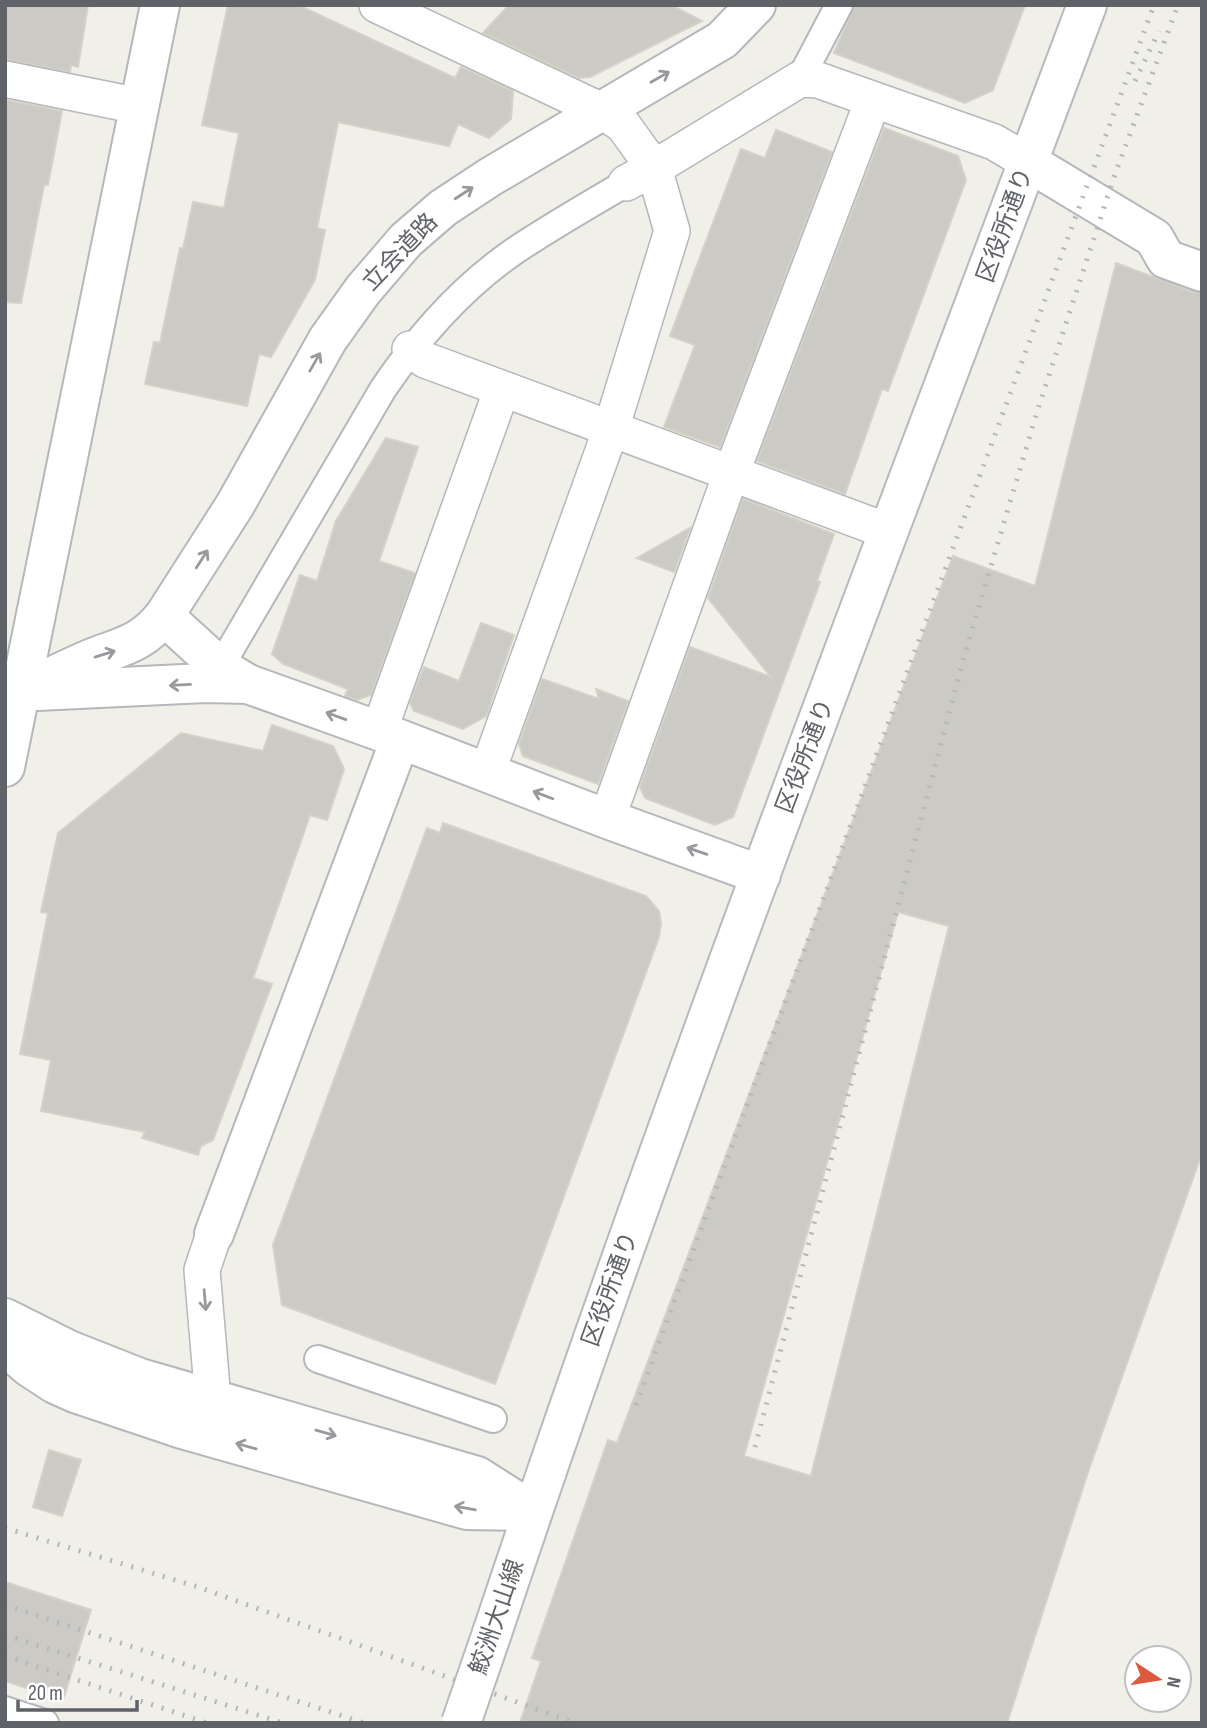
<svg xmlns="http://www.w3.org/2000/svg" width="1207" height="1728" font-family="'Sofia Sans Condensed','Noto Sans JP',sans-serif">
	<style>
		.building { fill: #cccac4; stroke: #d4d1c6; stroke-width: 2; fill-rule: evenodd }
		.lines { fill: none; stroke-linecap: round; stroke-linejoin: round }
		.pedestrian-casing { stroke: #b5b7bb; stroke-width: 30 }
		.minor-casing { stroke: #b5b7bb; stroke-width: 38 }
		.tertiary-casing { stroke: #b5b7bb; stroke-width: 42 }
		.secondary-casing { stroke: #b6b9be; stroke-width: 42 }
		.pedestrian { stroke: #fff; stroke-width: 26 }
		.minor { stroke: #fff; stroke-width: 35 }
		.tertiary { stroke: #fff; stroke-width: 38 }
		.secondary { stroke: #fff; stroke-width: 38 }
		.rail { stroke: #b5b6b7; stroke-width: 5; stroke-dasharray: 2 9; stroke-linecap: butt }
		.secondary-bridge-casing { stroke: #b6b9be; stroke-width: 42; stroke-linecap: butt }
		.secondary-bridge { stroke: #fff; stroke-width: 38 }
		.oneway { stroke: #97999c }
		.labels { text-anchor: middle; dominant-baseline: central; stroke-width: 5; stroke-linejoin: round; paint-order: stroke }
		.street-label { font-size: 24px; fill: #5f6267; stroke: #fff }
	</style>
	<rect width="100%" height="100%" fill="#f0efe8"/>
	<g class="building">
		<polygon points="5,5 88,5 78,67 71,65 70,72 5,59"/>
		<polygon points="228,5 298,5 455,78 461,67 513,91 511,119 489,138 458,124 449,146 338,122 317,228 325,230 315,280 271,357 259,354 247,406 145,384 154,342 160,343 180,248 183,249 193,202 224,208 239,133 202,125"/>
		<polygon points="509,5 671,5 702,21 590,77 579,78 483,33"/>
		<polygon points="855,5 1025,5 993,90 965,103 834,53"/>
		<polygon points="5,100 62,111 48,185 44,185 21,303 5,302"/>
		<polygon points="884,128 958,156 966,180 888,391 882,389 845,494 757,461"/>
		<polygon points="776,130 832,152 720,447 664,427 695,345 670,336 741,149 765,158"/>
		<path d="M1116 263 1195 293H1202V1153L1088 1472 1007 1723H520L541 1661 532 1658 608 1440 617 1443 953 556 1035 586ZM898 912 949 926 811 1476 744 1456Z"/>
		<polygon points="386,438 418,447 379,561 415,573 371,695 357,700 345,696 348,689 283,664 272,654 300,575 317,581 336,521"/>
		<polygon points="743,499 834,534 817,581 820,582 733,817 715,825 645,798 640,787 690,647 771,677 708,598"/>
		<polygon points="690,528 674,572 637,558"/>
		<polygon points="481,623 514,635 486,716 463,729 414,711 410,703 424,667 459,681"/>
		<polygon points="542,679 599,699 596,689 628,701 598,784 523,756 519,744"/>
		<polygon points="272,725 333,746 344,769 327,820 310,815 253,978 272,984 213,1140 201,1146 198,1155 142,1138 145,1132 41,1111 51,1060 20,1054 48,913 41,912 58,833 181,733 263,751"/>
		<polygon points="443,823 646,896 659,911 661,923 659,937 495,1384 282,1305 273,1245 427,828 440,833"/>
		<polygon points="49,1450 81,1460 62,1516 33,1507"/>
		<polygon points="5,1582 91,1610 63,1700 5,1681"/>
	</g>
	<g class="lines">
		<g class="pedestrian-casing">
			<g id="pedestrian">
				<polyline points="800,79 839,5"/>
				<path d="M220 667 383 389C419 336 463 286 516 250 552 226 589 205 626 183"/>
				<polyline points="318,1359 493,1419"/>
				<polyline points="5,1710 45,1723"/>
			</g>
		</g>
		<g class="minor-casing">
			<g id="minor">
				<polyline points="377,5 602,111 623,125 654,168 672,231 611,429 487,773"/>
				<polyline points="5,79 139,106"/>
				<polyline points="626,183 654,168 800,79 818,80 994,142 1028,162"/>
				<polyline points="410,349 425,360 890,532"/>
				<polyline points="379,731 502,389"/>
				<polyline points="607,819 731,474 873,100"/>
				<polyline points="213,1400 202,1270 214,1234"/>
			</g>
		</g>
		<g class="tertiary-casing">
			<g id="tertiary">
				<polyline points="1028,162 1154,238 1166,259 1202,272"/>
				<polyline points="164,616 220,667 248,684 379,731 607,819 761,875"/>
				<polyline points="37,691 205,683 248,684"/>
				<path d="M21 692C45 680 70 667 95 657 126 645 142 643 164 616L235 505 328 339 363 290 406 240 443 208 490 177 722 40 756 5"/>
				<polyline points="5,767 160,5"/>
				<polyline points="214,1234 400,740"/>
				<polyline points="5,1318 69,1350 140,1378 477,1476 532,1511"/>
				<polyline points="5,1346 29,1367 55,1384 75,1393 182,1429 467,1510 532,1511"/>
			</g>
		</g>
		<g class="secondary-casing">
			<path id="secondary" d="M492 1633C675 1085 884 546 1087 5"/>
		</g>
		<use href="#pedestrian" class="pedestrian"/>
		<use href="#minor" class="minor"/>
		<use href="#tertiary" class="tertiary"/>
		<use href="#secondary" class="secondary"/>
		<g class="rail">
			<polyline points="1135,81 1159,31"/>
			<polyline points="636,1405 1154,5"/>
			<polyline points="755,1447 965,653 1037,412 1114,177 1178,5"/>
			<polyline points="5,1528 198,1587 575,1723"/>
			<polyline points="5,1605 364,1723"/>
			<polyline points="5,1635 283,1723"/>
			<polyline points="5,1656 207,1723"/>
		</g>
		<g class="secondary-bridge-casing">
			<polyline id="secondary-bridge" points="461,1723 492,1633"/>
		</g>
		<use href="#secondary-bridge" class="secondary-bridge"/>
	</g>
	<defs><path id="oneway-shaft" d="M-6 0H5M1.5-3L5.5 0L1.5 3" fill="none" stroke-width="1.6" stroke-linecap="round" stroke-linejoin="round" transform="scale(1.75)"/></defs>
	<g class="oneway">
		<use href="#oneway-shaft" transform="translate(660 77) rotate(-30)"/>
		<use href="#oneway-shaft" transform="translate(464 193) rotate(-33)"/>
		<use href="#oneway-shaft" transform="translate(315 362) rotate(-60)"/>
		<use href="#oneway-shaft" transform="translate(202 559) rotate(-57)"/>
		<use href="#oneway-shaft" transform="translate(105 654) rotate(-17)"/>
		<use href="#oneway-shaft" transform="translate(180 685) rotate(177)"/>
		<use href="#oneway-shaft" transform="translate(336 716) rotate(-160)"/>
		<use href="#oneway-shaft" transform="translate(543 795) rotate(-159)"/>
		<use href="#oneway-shaft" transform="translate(697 851) rotate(-161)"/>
		<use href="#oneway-shaft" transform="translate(205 1300) rotate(85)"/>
		<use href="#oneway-shaft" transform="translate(326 1433) rotate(16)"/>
		<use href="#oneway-shaft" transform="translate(246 1446) rotate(-164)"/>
		<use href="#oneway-shaft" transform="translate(465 1508) rotate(-170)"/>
	</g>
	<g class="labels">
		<g class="street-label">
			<text transform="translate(1005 225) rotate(-70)">区役所通り</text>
			<text transform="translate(400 252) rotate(-46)">立会道路</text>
			<text transform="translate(805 756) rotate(-69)">区役所通り</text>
			<text transform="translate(610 1289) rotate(-70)">区役所通り</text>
			<text transform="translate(497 1617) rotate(-71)">鮫洲大山線</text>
		</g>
	</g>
	<rect width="1207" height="1728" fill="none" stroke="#5f6267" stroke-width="14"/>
	<g transform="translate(1158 1679) rotate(102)"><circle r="33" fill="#ffffff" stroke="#bfc0c2" stroke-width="2"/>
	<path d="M0-5L12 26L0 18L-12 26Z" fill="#dd5a40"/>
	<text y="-10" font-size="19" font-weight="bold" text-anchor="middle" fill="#5f6267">N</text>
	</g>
	<path d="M18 1700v10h119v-10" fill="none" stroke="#5f6267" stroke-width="3.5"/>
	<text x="28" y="1700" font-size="21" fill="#5f6267" stroke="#ffffff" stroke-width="5" paint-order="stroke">20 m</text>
</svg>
